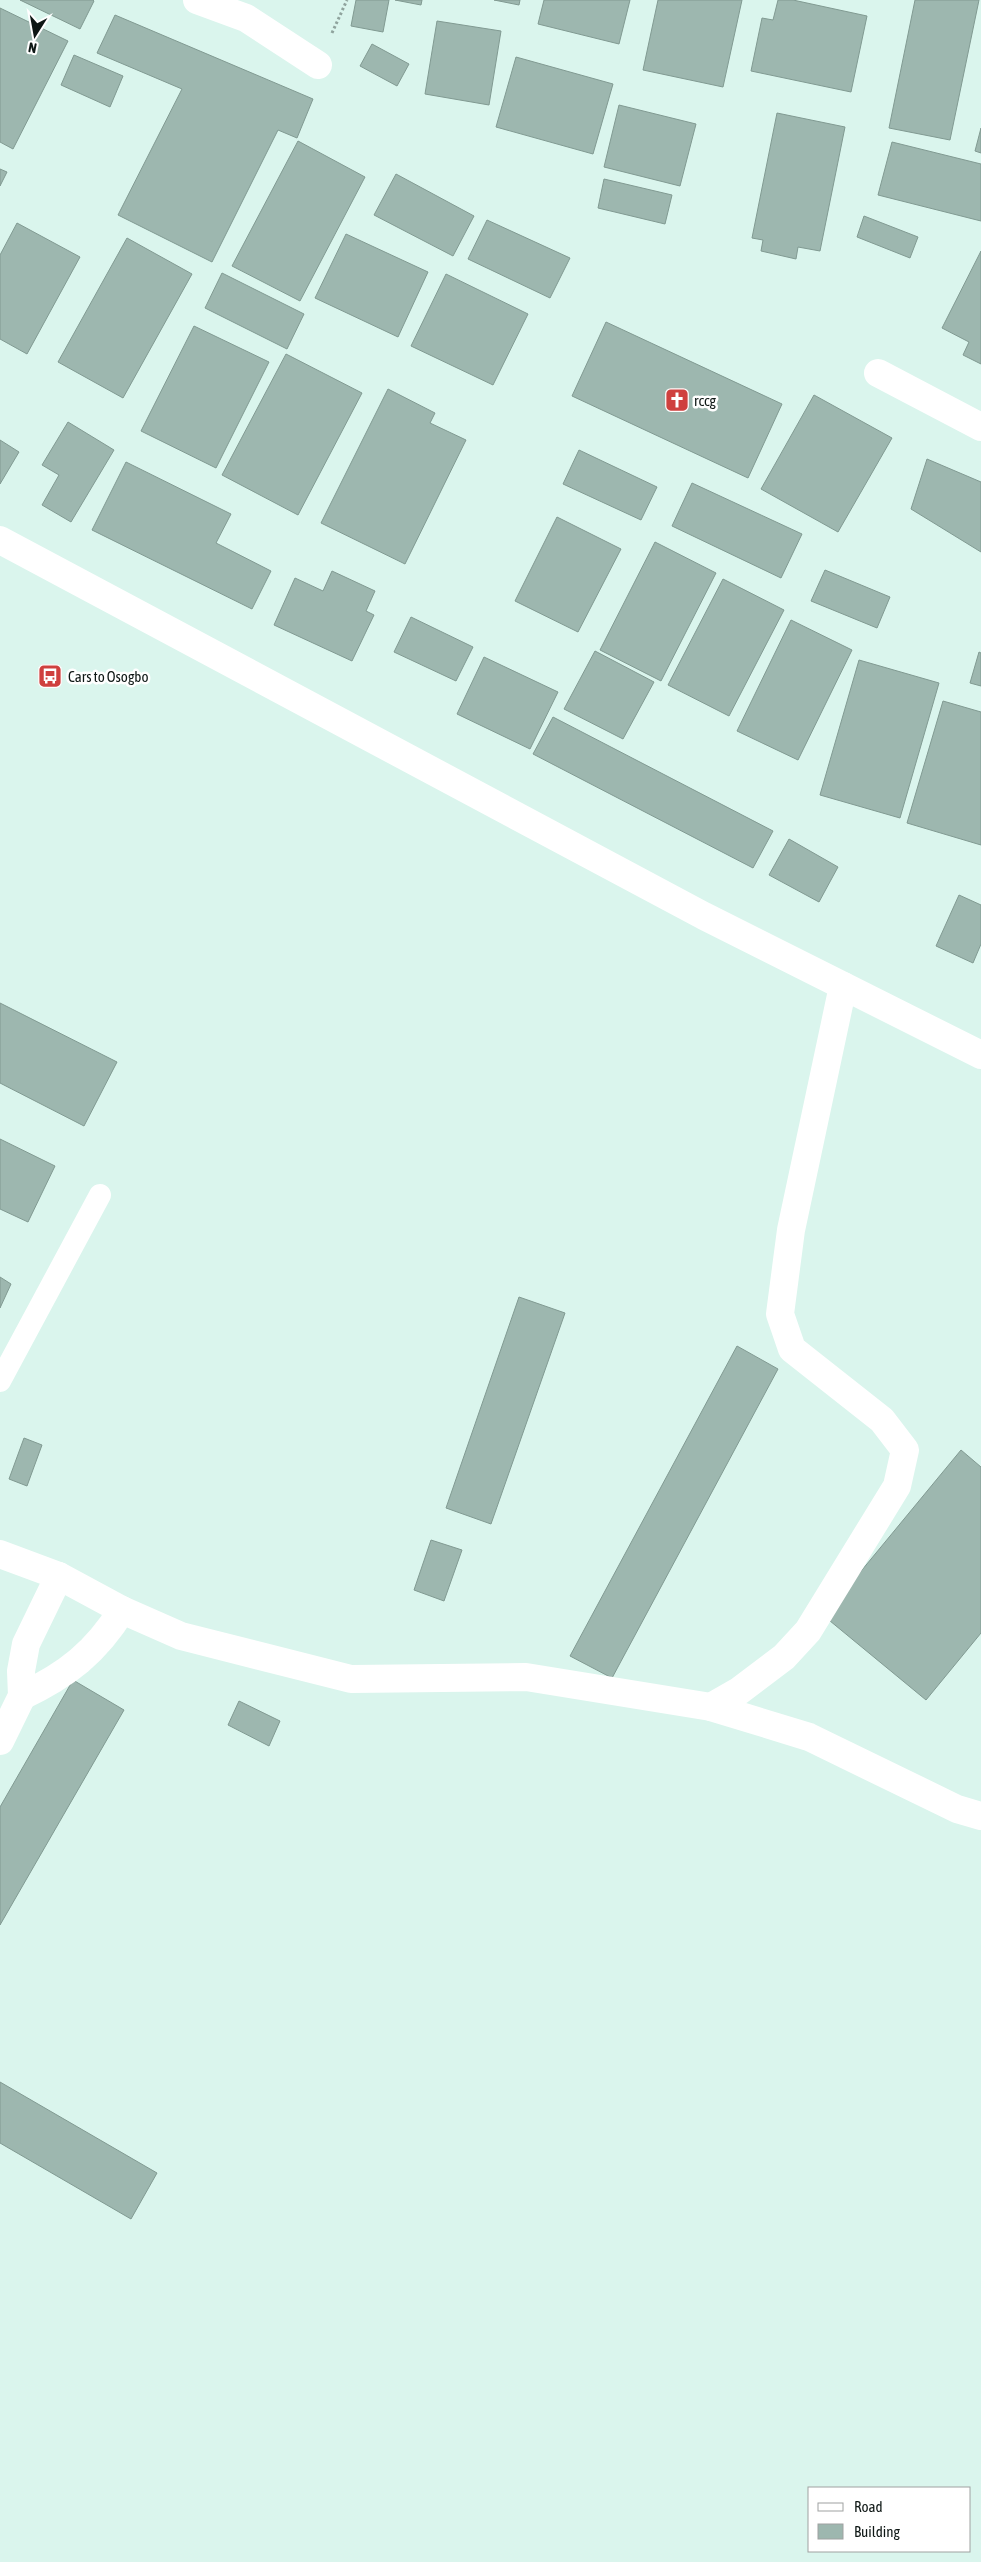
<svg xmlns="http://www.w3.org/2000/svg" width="981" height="2562" font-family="'Asap Condensed',sans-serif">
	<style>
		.building { fill: #9db7af; stroke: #819a92 }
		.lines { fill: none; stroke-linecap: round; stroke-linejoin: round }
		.path { stroke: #8fa39d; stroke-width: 3; stroke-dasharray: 2.5 2.5; stroke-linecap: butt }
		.service { stroke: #fff; stroke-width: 22 }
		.minor { stroke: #fff; stroke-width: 28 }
		.secondary { stroke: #fff; stroke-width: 28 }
		.labels { text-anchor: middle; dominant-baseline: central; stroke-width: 5; stroke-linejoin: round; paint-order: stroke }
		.poi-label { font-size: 15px; fill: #0e1715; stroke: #fff; text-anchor: start }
	</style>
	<rect width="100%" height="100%" fill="#daf5ed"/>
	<g class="building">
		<polygon points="20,0 93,0 94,1 80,29"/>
		<polygon points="356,0 389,0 383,32 351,26"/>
		<polygon points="395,0 422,0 421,5"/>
		<polygon points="494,0 520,0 519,5"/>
		<polygon points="544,0 630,0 619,44 538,24"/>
		<polygon points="658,0 742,0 723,87 643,70"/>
		<polygon points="778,0 793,0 867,16 851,92 751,71 762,18 773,20"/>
		<polygon points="915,0 979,0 950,140 889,128"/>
		<polygon points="0,8 68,41 13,149 0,142"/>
		<polygon points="115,15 313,99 297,138 278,130 212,262 118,215 182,89 97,53"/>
		<polygon points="437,21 501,31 489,105 425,94"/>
		<polygon points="372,44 409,64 397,86 360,66"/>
		<polygon points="74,55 123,76 110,107 61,85"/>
		<polygon points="516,57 613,84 593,154 496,127"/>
		<polygon points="619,105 696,124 680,186 604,167"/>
		<polygon points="777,113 845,127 820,251 798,247 796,259 761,251 763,240 752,238"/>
		<polygon points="981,128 981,153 975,151"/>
		<polygon points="298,141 365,177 300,301 232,266"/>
		<polygon points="892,142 981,164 981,221 878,195"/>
		<polygon points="0,169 7,172 0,186"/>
		<polygon points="396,174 474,216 453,256 374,215"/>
		<polygon points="604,179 672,195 665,224 598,208"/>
		<polygon points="864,216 918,237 910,258 857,237"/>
		<polygon points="487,220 570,258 550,298 468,259"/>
		<polygon points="17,223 80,257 27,354 0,339 0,255"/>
		<polygon points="346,234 428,272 398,337 315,298"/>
		<polygon points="127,238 192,274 123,398 58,362"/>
		<polygon points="981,251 981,364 963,355 969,342 942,328"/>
		<polygon points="222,273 304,314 287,349 205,308"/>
		<polygon points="446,274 528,314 493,385 411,346"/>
		<polygon points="606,322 782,404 748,478 572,396"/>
		<polygon points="194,326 269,362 216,468 141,431"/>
		<polygon points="286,354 362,393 298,515 222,475"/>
		<polygon points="388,389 435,413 430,423 466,440 405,564 321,523"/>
		<polygon points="814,395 892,438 838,532 761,489"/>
		<polygon points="68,422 114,450 71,522 42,505 59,475 42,465"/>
		<polygon points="0,440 19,452 0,484"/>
		<polygon points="579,450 657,487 641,520 563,484"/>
		<polygon points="927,459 981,482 981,552 911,509"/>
		<polygon points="126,462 231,514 216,543 271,571 252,609 92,530"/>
		<polygon points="692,483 802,534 781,578 672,526"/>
		<polygon points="557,517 621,549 578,632 515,601"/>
		<polygon points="655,542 716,573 661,681 600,650"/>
		<polygon points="825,570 890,597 877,628 811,601"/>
		<polygon points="332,571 375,591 366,611 374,615 352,661 274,625 295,578 323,591"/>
		<polygon points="723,579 784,610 729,716 668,685"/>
		<polygon points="411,617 473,647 456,681 394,652"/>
		<polygon points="791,620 852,650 798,760 737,731"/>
		<polygon points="595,651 654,682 623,739 564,709"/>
		<polygon points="979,652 981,653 981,686 970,683"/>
		<polygon points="484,657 558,692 530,749 457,714"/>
		<polygon points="859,660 939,683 900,818 820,795"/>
		<polygon points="943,701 981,712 981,845 907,823"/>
		<polygon points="553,717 773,831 753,868 533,754"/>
		<polygon points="789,839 838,867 819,902 769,875"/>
		<polygon points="959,895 981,905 981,944 973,963 936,946"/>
		<polygon points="0,1003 117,1062 84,1126 0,1083"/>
		<polygon points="0,1139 55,1166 28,1222 0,1209"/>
		<polygon points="0,1277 11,1284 0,1308"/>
		<polygon points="519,1297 565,1313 491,1524 446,1508"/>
		<polygon points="737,1346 778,1369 612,1678 570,1656"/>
		<polygon points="24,1438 42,1445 27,1486 9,1479"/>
		<polygon points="961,1450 981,1467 981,1633 926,1700 824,1616"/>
		<polygon points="431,1540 462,1550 444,1601 414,1590"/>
		<polygon points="73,1680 124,1710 0,1925 0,1807"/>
		<polygon points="239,1701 280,1721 269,1746 228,1725"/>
		<polygon points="0,2082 157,2173 131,2219 0,2143"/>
	</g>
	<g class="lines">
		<polyline class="path" points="332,33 347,0"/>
		<polyline class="service" points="0,1381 100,1195"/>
		<g class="minor">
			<polyline points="197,0 246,18 318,65"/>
			<polyline points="878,373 981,427"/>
			<polyline points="0,1554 59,1576 122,1610 181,1636 351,1679 526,1677 711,1707 809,1737 957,1809 981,1816"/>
			<path d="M22 1696C67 1675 96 1652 122 1610"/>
			<polyline points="711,1707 739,1691 784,1657 808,1631 897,1486 905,1450 882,1420 792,1349 780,1314 791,1230 843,986"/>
			<polyline points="0,1741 22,1696 21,1671 26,1644 59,1576"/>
		</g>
		<polyline class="secondary" points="0,540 704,916 981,1055"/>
	</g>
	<defs>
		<g id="church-square" transform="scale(1.25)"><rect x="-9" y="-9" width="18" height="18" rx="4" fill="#cf403e" stroke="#fff"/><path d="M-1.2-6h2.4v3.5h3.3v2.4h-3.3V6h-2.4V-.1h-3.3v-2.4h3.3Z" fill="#fff"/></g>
		<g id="bus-square" transform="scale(1.25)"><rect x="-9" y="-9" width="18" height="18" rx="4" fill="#cf403e" stroke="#fff"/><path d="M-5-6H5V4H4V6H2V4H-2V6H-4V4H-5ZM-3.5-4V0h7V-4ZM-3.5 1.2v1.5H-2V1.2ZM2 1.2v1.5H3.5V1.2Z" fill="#fff"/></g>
	</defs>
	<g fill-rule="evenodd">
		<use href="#church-square" x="677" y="400"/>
		<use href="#bus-square" x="50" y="676"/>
	</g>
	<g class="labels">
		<g class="poi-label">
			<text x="694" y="400">rccg</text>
			<text x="68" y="676">Cars to Osogbo</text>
		</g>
	</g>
	<rect x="808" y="2487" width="162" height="65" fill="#ffffff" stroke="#9fa2a1"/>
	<rect x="818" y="2503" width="25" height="8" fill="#ffffff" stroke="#9fa2a1"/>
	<text x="854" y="2512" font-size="15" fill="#0e1715">Road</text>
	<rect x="818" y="2524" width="25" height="15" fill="#9db7af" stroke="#9fa2a1"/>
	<text x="854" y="2537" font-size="15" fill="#0e1715">Building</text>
	<g transform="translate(35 35) rotate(191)" stroke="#ffffff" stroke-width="4" paint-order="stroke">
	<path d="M0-4L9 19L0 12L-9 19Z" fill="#0e1715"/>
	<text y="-8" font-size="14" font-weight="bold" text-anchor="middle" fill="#0e1715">N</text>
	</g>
</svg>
